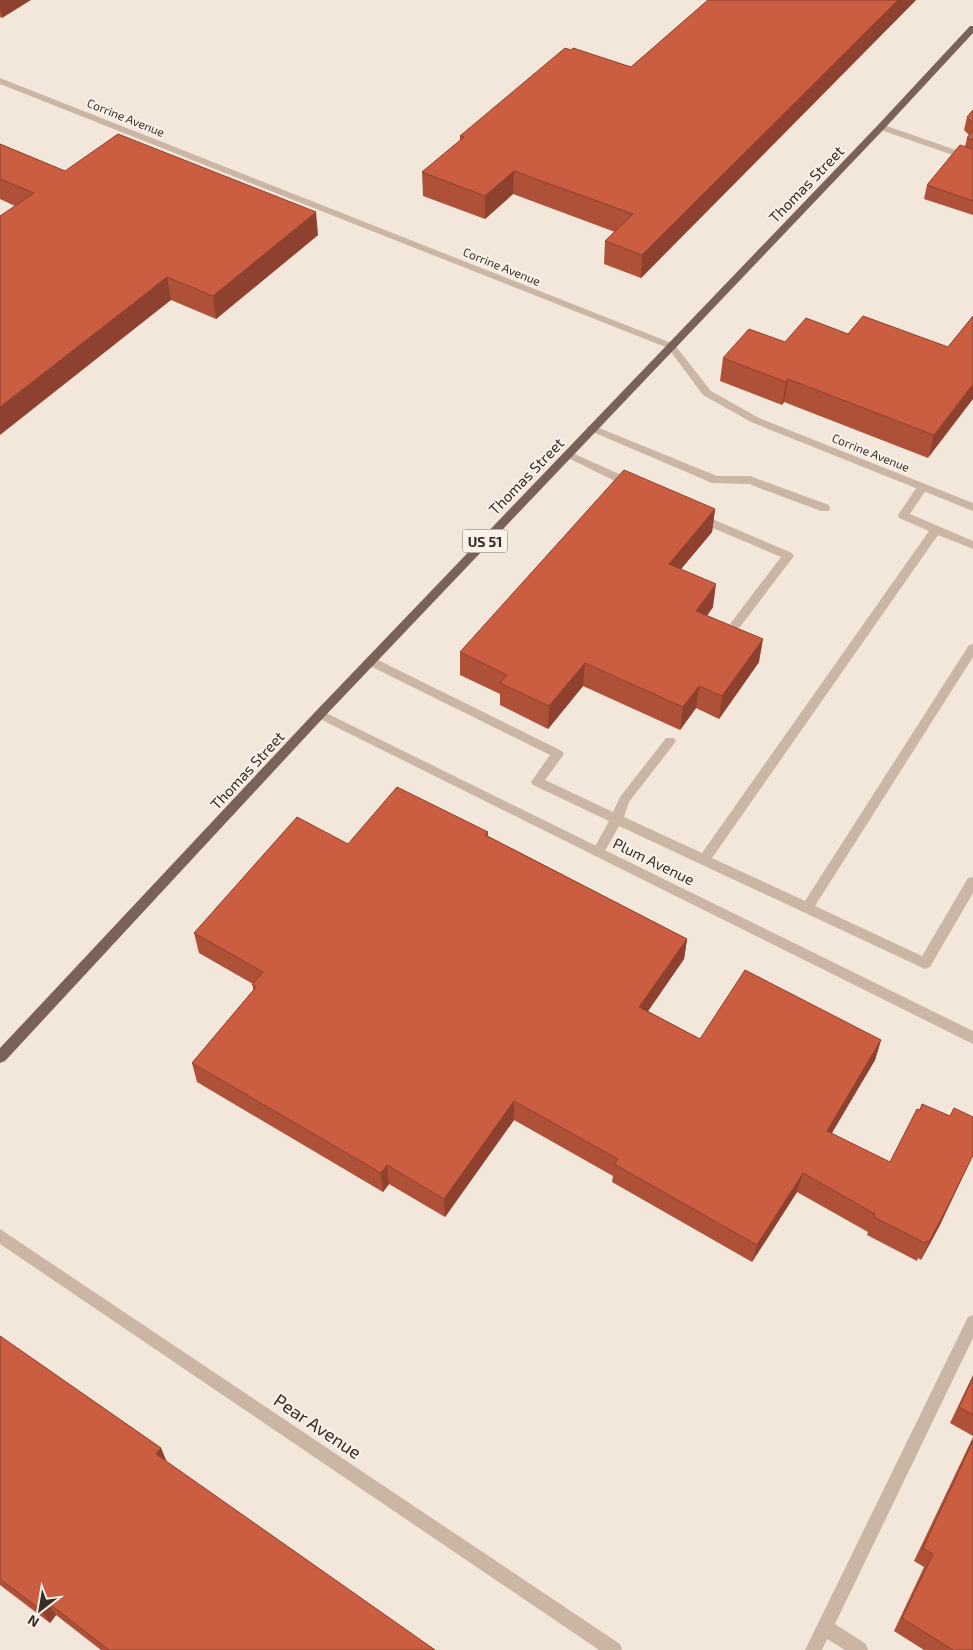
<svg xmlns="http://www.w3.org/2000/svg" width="973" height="1650" font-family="'Exo 2',sans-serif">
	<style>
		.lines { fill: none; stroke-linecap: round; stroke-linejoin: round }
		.lane { fill: #cbb6a6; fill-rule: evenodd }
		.street { fill: #cbb6a6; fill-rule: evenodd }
		.primary { fill: #7a6258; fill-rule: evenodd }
		.wall { fill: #af5038 }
		.shaded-wall { fill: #8e412e }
		.building { fill: #cb5d41; stroke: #8e412e }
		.labels { text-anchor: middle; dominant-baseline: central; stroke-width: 4; stroke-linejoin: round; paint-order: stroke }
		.far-street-label { font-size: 12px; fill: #372c27; stroke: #faf1e8 }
		.shield { fill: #faf1e8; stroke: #726761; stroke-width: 1 }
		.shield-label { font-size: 14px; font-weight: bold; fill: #372c27 }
		.street-label { font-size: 15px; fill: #372c27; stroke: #faf1e8 }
		.near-street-label { font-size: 18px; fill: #372c27; stroke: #faf1e8 }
	</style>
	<rect width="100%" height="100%" fill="#f3e7db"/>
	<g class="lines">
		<g class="lane">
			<polygon points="592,425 717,476 750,476 829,505 830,508 829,511 821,511 749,484 712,483 588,430 587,428 588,426"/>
			<polygon points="568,451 637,482 638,485 633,489 629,488 564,456 563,454 564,452"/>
			<polygon points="923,483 928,487 910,514 973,541 973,549 938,535 712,858 805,901 969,645 973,644 973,657 815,906 922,956 968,878 973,877 973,893 930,967 925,969 619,826 602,856 594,856 592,852 609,821 533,785 531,782 550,755 366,664 364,661 370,657 374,658 562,751 564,754 562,757 545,780 613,812 620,797 666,738 674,738 676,741 674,744 629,802 624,817 702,853 929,531 899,518 898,515 919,484"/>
			<polygon points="698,513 792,553 794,556 740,627 736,628 730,624 781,557 694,520 693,517 694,514"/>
			<polygon points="973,1315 973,1338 835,1624 866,1644 868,1650 845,1650 827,1639 822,1650 805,1650 968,1317"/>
		</g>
		<g class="street">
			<polygon points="0,78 674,344 711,391 759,418 973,503 973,511 751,422 703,395 668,348 0,84"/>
			<polygon points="881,124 973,156 973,162 878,129 878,125"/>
			<polygon points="320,710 973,1031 973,1044 316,717 314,714 316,711"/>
			<polygon points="0,1229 620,1644 622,1650 599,1650 0,1244"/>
		</g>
		<polygon class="primary" points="970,26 973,26 973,33 884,129 324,717 5,1061 0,1063 0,1048 316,711 878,125"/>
	</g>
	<g class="wall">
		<polygon points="0,0 2,18 0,17"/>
		<polygon points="708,0 916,0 641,278 604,264 605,241 615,232 513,194 485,219 423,196 422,172 460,141 460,136 571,50 631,67"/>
		<polygon points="973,110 973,215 924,199 927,185 965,147 967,138 969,135 964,130 967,117"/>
		<polygon points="0,144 65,171 318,235 216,319 171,300 15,206 0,199"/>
		<polygon points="973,316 928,458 784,402 782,405 720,381 723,358 785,342 848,334 948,347"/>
		<polygon points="715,509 712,532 681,569 713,607 707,616 759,662 719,719 696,708 680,730 583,686 548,729 500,705 500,694 460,675 460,652"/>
		<polygon points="488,832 488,836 687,939 684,959 648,1011 700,1039 881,1040 875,1060 831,1133 941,1223 921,1260 918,1258 917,1261 867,1235 868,1232 797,1192 752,1262 612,1182 613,1176 514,1120 445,1217 389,1184 383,1192 197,1082 192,1063 253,991 253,984 199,953 194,933 348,844"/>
		<polygon points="0,1336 161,1448 167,1462 435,1650 101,1650 56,1615 50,1623 0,1585"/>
		<polygon points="973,1375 973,1436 950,1423"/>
		<polygon points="973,1437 973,1650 924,1650 894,1631 924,1567 914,1561"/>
	</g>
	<g class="shaded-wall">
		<polygon points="0,0 31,0 2,18 0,8"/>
		<polygon points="898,0 916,0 641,278 642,255"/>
		<polygon points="514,171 513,194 485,219 485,196"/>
		<polygon points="316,212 318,235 216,319 213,296"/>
		<polygon points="167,277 171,300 0,435 0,407"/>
		<polygon points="788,379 784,402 782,405 786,382"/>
		<polygon points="973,384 973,399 928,458 934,435"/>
		<polygon points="715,509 712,532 666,587 669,564"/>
		<polygon points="716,584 713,607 693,634 696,611"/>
		<polygon points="763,639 759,662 719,719 722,696"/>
		<polygon points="585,663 583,686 548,729 549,706"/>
		<polygon points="699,686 696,708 680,730 683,707"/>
		<polygon points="687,939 684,959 637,1027 639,1007"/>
		<polygon points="881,1040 875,1060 822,1150 827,1131"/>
		<polygon points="514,1101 514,1120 445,1217 444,1199"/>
		<polygon points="973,1155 941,1223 921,1260 929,1242"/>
		<polygon points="387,1165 389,1184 383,1192 381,1173"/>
		<polygon points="803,1173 797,1192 752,1262 757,1245"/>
		<polygon points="161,1448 167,1464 156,1454"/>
		<polygon points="47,1602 56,1615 50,1623 41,1610"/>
	</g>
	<g class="building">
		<polygon points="708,0 898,0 642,255 605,241 633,214 514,171 485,196 422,172 464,137 460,136 565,48 571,50 573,48 631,67"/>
		<polygon points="973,110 973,123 967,117"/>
		<polygon points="973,130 973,140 967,138"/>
		<polygon points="118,134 316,212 213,296 167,277 0,407 0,216 34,193 0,179 0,144 65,171"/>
		<polygon points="960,145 973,149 973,201 927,185"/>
		<polygon points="863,316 948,347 973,316 973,384 934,435 788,379 786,382 723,358 749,329 785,342 806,318 848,334"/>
		<polygon points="624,470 715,509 669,564 716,584 696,611 763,639 722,696 699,686 683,707 585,663 549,706 500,683 507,675 460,652"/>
		<polygon points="397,787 488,832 485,835 687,939 639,1007 700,1039 745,970 881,1040 827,1131 890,1162 917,1109 920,1110 922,1104 950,1116 954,1108 973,1117 973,1155 949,1204 929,1242 926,1241 925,1243 874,1217 875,1214 803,1173 757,1245 614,1164 618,1159 514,1101 444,1199 387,1165 381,1173 192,1063 256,987 252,985 263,972 194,933 297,817 348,844"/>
		<polygon points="0,1336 161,1448 156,1454 435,1650 109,1650 47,1602 41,1610 0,1579"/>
		<polygon points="973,1378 973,1415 959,1407"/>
		<polygon points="973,1441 973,1650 953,1650 902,1618 933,1554 923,1548"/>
	</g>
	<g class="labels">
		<g class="far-street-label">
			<text transform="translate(126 117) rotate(22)">Corrine Avenue</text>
			<text transform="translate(502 266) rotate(22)">Corrine Avenue</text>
			<text transform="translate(871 452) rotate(22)">Corrine Avenue</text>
		</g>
		<rect class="shield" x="462.5" y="529.5" width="45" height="23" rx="4"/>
		<g class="shield-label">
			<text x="485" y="541">US 51</text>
		</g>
		<g class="street-label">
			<text transform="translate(806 184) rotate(-46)">Thomas Street</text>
			<text transform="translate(526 476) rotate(-46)">Thomas Street</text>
			<text transform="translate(247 770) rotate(-47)">Thomas Street</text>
			<text transform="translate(654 861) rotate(26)">Plum Avenue</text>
		</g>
		<g class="near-street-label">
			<text transform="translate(318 1426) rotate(34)">Pear Avenue</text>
		</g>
	</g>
	<g transform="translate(40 1610) rotate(211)" stroke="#faf1e8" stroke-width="4" paint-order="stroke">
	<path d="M0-4L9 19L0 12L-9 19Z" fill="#372c27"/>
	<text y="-8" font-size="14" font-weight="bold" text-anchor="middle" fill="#372c27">N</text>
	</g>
</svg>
